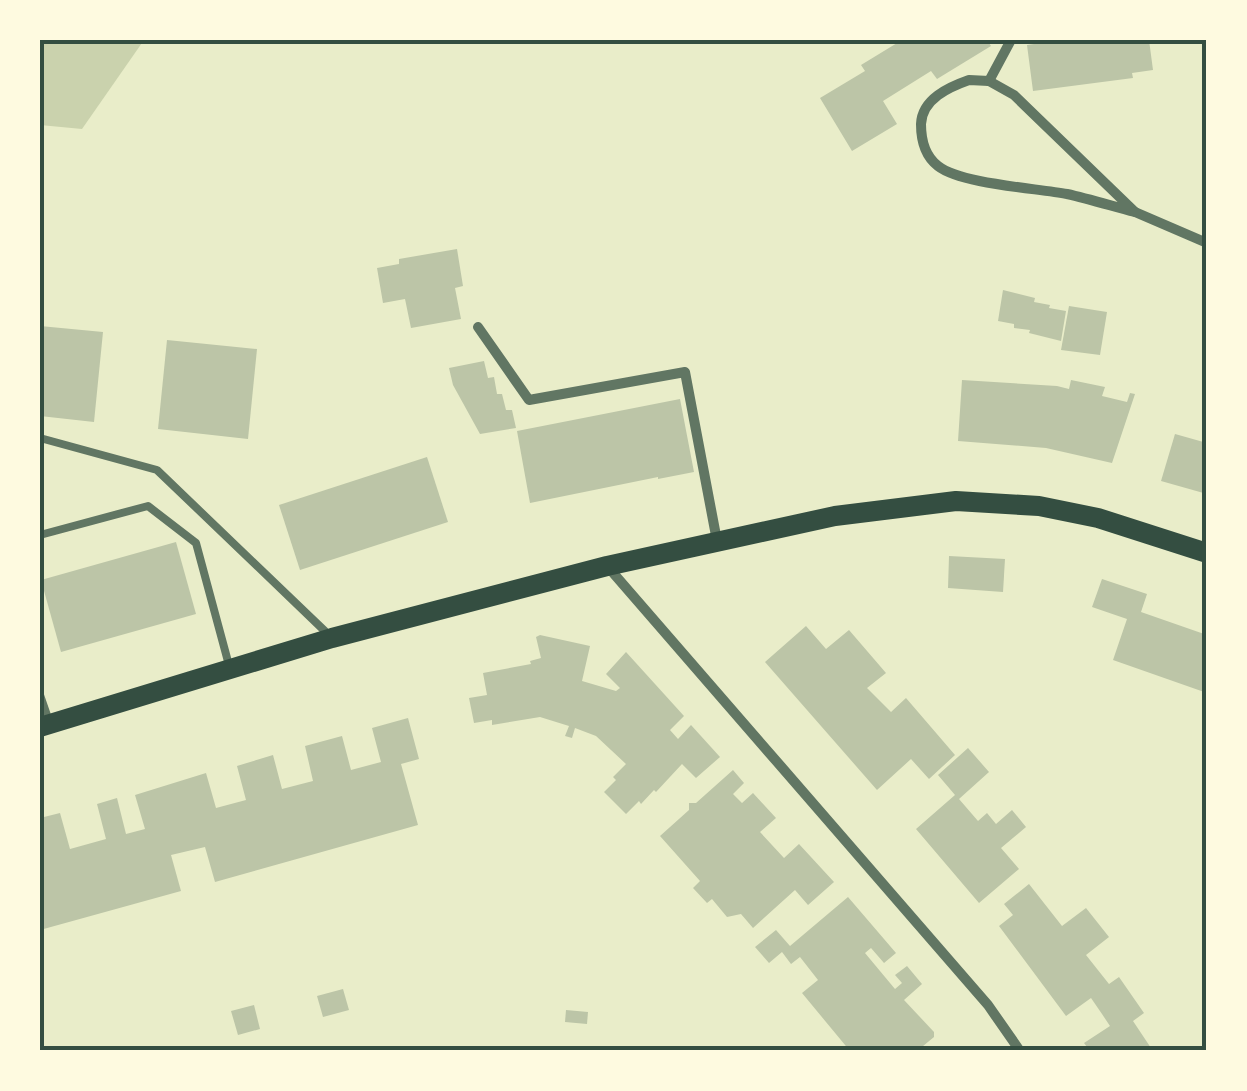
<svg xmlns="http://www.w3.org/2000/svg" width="1247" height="1091" font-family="Mulish,sans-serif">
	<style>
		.green { fill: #cad2ad }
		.building { fill: #bcc5a7 }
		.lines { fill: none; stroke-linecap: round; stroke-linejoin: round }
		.service { stroke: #617663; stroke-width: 8 }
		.minor { stroke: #617663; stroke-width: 10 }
		.secondary { stroke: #344e41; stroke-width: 20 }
		.neatline { fill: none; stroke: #344e41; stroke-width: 4 }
	</style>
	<rect width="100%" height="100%" fill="#e9edc9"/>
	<polygon class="green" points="40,40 144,40 82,129 40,125"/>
	<g class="building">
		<polygon points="902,40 987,40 991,46 937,79 931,71 883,101 897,124 852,151 820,98 865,71 861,65"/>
		<polygon points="1062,40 1149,40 1153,70 1132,73 1133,78 1033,91 1027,45"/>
		<polygon points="457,249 463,286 455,288 461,319 411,328 405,299 383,303 377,268 399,264 399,259"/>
		<polygon points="1003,290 1035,298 1034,302 1050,305 1049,308 1066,311 1061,341 1029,333 1030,330 1014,328 1014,324 998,321"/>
		<polygon points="1069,306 1107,312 1100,355 1061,350"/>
		<polygon points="40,326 103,332 94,422 40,416"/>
		<polygon points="167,340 257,349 248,439 158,429"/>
		<polygon points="484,361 488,378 494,377 497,394 502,394 506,410 512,410 516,428 480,434 453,385 449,368"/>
		<polygon points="962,380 1057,386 1069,389 1071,380 1105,387 1102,396 1127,402 1130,393 1135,394 1112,463 1046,448 958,441"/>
		<polygon points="680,399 694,472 658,479 658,477 530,503 517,431"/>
		<polygon points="1175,434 1207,443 1207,494 1161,481"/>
		<polygon points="427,457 448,522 300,570 279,505"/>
		<polygon points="176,542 196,614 61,652 41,580"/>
		<polygon points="949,556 1005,559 1003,592 948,588"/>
		<polygon points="1102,579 1147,594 1141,612 1207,635 1207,693 1113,660 1127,619 1092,607"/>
		<polygon points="806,626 826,649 849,630 886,673 867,688 891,712 906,698 955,755 929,779 911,759 877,790 765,662"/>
		<polygon points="540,635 590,646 582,681 616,691 620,688 606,674 626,652 684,716 670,730 678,739 691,725 720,757 696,778 682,764 656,792 654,790 641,804 639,801 626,814 604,792 616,780 613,777 626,764 596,736 575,728 572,738 565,736 569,726 540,717 492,725 492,720 474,723 469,698 487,695 483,673 531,664 530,661 541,658 536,637"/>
		<polygon points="408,718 419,759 401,764 418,825 215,882 205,847 171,855 181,891 40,930 40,818 60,813 70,849 106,839 97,804 117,798 126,834 145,829 135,795 206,773 216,808 246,800 237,766 273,755 282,789 313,781 305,746 342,736 351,770 381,762 372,728"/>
		<polygon points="968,748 989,772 959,799 978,821 987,813 996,824 1012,810 1026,827 1001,848 1019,869 979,903 916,829 955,795 938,775"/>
		<polygon points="733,770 744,783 733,794 742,803 753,793 776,818 760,832 784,858 799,844 834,882 808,905 795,890 753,928 741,914 727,917 712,899 707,903 693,888 700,881 660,836 689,810 689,803 696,803"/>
		<polygon points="1029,884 1062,926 1086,908 1109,937 1086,955 1109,984 1119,977 1144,1013 1133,1021 1153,1051 1090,1051 1084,1043 1110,1026 1102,1014 1091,998 1066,1016 999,926 1013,915 1004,904"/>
		<polygon points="848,897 896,953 884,963 871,948 865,953 895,989 902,983 895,975 907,966 922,984 904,1000 934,1032 934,1037 917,1051 850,1051 802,993 818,980 800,957 791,964 782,952 769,963 755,947 776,930 790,946"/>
		<polygon points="343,989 349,1010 323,1017 317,996"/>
		<polygon points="254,1005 260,1029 238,1035 231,1011"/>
		<polygon points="566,1010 588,1012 587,1024 565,1022"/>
	</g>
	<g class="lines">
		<g class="service">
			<polyline points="40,438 157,470 330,636"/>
			<polyline points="40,535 148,506 196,543 230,669"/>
			<polyline points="40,695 50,724"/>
		</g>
		<g class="minor">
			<path d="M969 80 989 81 1014 95 1135 212C1112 206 1089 199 1067 194 1035 188 961 184 938 166 925 156 921 140 921 124 922 99 949 87 969 80Z"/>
			<polyline points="989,81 1011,40"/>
			<polyline points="1135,212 1207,243"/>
			<polyline points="478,327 529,400 685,372 717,541"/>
			<polyline points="608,567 988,1005 1020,1051"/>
		</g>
		<polyline class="secondary" points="40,727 332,638 607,566 835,516 956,501 1039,506 1098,518 1207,553"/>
	</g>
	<rect width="1247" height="1091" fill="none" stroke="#fefae0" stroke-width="85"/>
	<rect x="42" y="42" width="1162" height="1006" class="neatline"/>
</svg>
